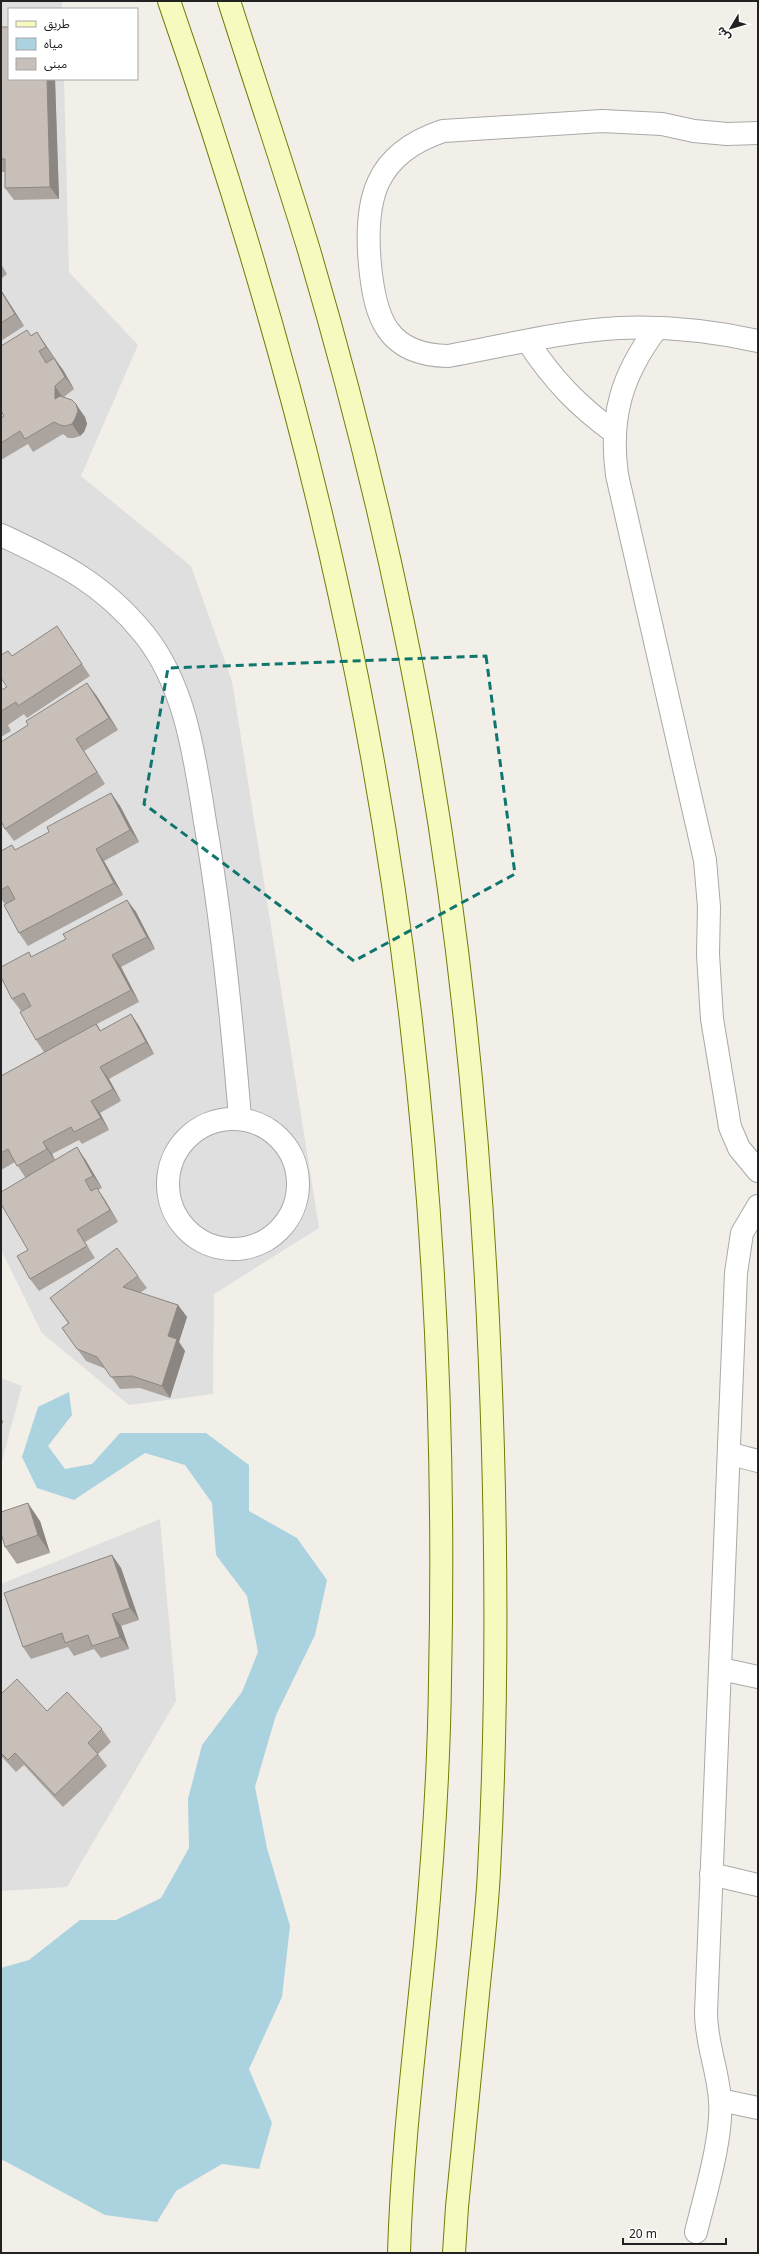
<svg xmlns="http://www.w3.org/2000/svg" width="759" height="2254" font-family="'Noto Sans','Noto Sans Arabic',sans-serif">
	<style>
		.residential { fill: #e0dfdf }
		.water { fill: #aad3df }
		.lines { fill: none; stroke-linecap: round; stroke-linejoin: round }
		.street-casing { stroke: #a9a9a9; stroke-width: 24 }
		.secondary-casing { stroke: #707d05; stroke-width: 24 }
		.street { stroke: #fff; stroke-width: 22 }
		.secondary { stroke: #f7fabf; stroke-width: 22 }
		.wall { fill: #aba49e }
		.shaded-wall { fill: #8b8681 }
		.building { fill: #c7bfb8; stroke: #8b8681 }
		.marked { fill: none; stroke: #0f766e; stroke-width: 3; stroke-dasharray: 8 5; stroke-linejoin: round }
	</style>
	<rect width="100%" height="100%" fill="#f2efe9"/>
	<g class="residential">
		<polygon points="1,1 62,1 62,9 9,9 9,79 64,79 69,272 138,345 81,476 191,566 232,681 319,1228 214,1294 213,1394 129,1405 42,1333 1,1250"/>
		<polygon points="1,1378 22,1386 1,1465"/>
		<polygon points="160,1519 176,1701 67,1887 1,1891 1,1584"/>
	</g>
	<polygon class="water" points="69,1392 72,1415 48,1446 65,1469 92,1464 120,1433 206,1433 249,1465 249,1511 297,1538 327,1580 315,1635 276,1715 255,1787 267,1848 290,1926 282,1997 249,2069 272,2123 259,2169 222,2164 176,2191 157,2222 105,2215 1,2159 1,1968 29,1960 80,1920 116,1920 161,1898 189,1848 188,1799 202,1745 242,1692 258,1652 247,1596 216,1555 212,1503 185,1465 145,1453 74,1500 37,1488 22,1457 38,1407"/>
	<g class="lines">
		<g class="street-casing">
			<g id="street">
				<path d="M758 133 727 134 694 131 662 124 602 121 443 131C374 154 364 200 370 265 375 318 387 355 448 356 504 346 562 331 619 328 666 326 712 331 758 341"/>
				<path d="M657 328C622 374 609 417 617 475L705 860 709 907 708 954 712 1019 730 1127 739 1148 758 1171"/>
				<path d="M528 342C553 380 578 406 615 433"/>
				<path d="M1 535C59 562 103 583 144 634 186 686 195 759 205 822 222 921 232 1019 240 1118"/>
				<circle cx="233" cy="1184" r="65"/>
				<polyline points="731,1454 758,1461"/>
				<polyline points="721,1669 758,1677"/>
				<polyline points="711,1874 758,1885"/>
				<polyline points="720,2100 758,2108"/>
				<path d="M696 2232C705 2195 723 2137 720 2100 718 2070 706 2043 706 2013L736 1273 742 1233 758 1206"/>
			</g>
		</g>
		<g class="secondary-casing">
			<g id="secondary">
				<path d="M169 1C237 197 296 394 340 597 419 952 448 1318 440 1680 439 1768 433 1857 425 1944 415 2047 402 2149 399 2253"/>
				<path d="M229 1C255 83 283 165 308 247 344 369 376 493 402 618 454 864 480 1114 490 1365 497 1534 498 1702 489 1871 487 1912 482 1953 478 1994 471 2065 464 2136 457 2207L454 2253"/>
			</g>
		</g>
		<use href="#street" class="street"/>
		<use href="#secondary" class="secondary"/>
	</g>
	<g class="wall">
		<polygon points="1,27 9,79 55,79 59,199 14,200 5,188 5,172 1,172"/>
		<polygon points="1,264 7,274 1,279"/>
		<polygon points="1,290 24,326 1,341"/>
		<polygon points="37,332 63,370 74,389 64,397 85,417 87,424 84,432 80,436 74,438 68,438 63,434 33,452 28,444 1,460 1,418 4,416 31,335"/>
		<polygon points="66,639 90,676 27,718 24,714 8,725 11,731 1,737 1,690 7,687 12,656"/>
		<polygon points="96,695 118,730 84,751 105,784 14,841 5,829"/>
		<polygon points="111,793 120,806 139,842 104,861 123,895 28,946 19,933 5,904 1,899 1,851 12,845 16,850 49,832"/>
		<polygon points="127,900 136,912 155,949 121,967 139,1002 97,1024 101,1031 131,1014 139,1026 154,1054 109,1079 121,1101 100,1113 109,1130 82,1144 79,1140 52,1154 55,1160 85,1159 102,1188 98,1190 105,1200 118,1222 85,1242 95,1258 39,1291 30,1279 28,1250 25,1177 15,1162 1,1170 1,1076 44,1052 36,1040 31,1006 21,1011 12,999 29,952 32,957 66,939"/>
		<polygon points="138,1276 147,1288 140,1293 178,1305 187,1317 179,1342 185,1351 170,1398 140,1388 120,1389 106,1369 86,1361 62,1328 68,1323 50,1298"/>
		<polygon points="40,1521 50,1553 17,1564 5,1547"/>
		<polygon points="112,1555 121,1568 139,1620 121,1626 129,1649 101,1658 94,1649 74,1656 68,1647 31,1659 23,1647"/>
		<polygon points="1,1694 47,1711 102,1729 111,1742 98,1754 107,1766 63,1807 24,1765 16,1772 1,1756"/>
	</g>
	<g class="shaded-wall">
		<polygon points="47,79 55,79 59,199 50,187"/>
		<polygon points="1,290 24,326 15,314 1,291"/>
		<polygon points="37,332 55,359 46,347"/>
		<polygon points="54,358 63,370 74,389 65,377"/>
		<polygon points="55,386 63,398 55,399"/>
		<polygon points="76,404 85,417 87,424 84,432 80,436 72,424"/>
		<polygon points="87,683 96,695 118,730 109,718"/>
		<polygon points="76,739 84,751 105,784 97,772"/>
		<polygon points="111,793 120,806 139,842 130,830"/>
		<polygon points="96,849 104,861 123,895 114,883"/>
		<polygon points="127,900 136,912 155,949 147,937"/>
		<polygon points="112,955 121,967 139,1002 131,990"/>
		<polygon points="131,1014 139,1026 154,1054 146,1042"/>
		<polygon points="100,1067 109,1079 121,1101 113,1089"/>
		<polygon points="91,1101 100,1113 109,1130 101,1118"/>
		<polygon points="43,1142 52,1154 56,1162 47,1149"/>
		<polygon points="77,1147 85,1159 102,1188 93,1176"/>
		<polygon points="97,1188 105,1200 118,1222 110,1210"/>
		<polygon points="178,1305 187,1317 179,1342 185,1351 170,1398 162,1386 168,1336"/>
		<polygon points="1,1419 3,1421 1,1428"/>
		<polygon points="28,1503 40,1521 50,1553 38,1535"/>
		<polygon points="112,1555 121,1568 139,1620 130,1608"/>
		<polygon points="112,1614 121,1626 129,1649 120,1637"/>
	</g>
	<g class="building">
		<polygon points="1,27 9,27 9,79 47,79 50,187 5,188 5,159 1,159"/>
		<polygon points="1,291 15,314 1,323"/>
		<polygon points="27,330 31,336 37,332 46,347 39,351 46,363 54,358 65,377 55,386 55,399 60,396 72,400 76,404 78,411 75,419 72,424 65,426 60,425 54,422 25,439 20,431 1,443 1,418 4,416 1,411 1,346"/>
		<polygon points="57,626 82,664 18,706 16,702 1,711 1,690 7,687 1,678 1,655 8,651 12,656"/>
		<polygon points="87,683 109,718 76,739 97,772 5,829 1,821 1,742 28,725 26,721"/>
		<polygon points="111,793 130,830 96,849 114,883 19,933 4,905 15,899 8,886 1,890 1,851 12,845 15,850 49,832 47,827"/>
		<polygon points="127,900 147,937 112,955 131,990 36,1040 20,1012 31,1006 24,993 12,999 1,977 1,967 29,952 31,957 66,939 63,934"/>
		<polygon points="131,1014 146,1042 100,1067 113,1089 91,1101 101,1118 74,1132 71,1127 43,1142 47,1149 17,1166 8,1149 1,1153 1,1076 96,1024 100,1031"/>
		<polygon points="77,1147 93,1176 85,1180 91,1191 97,1188 110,1210 77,1230 87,1246 30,1279 17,1256 28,1250 1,1204 1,1192"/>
		<polygon points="117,1248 138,1276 123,1287 178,1305 168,1336 177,1339 162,1386 132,1376 111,1377 97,1357 77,1349 62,1328 69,1323 50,1298"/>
		<polygon points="28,1503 38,1535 5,1547 1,1533 1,1512"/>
		<polygon points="112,1555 130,1608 112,1614 120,1637 92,1646 88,1635 65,1643 62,1633 23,1647 4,1593"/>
		<polygon points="17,1679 47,1711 67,1692 102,1729 88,1743 98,1754 55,1795 15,1753 8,1760 1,1753 1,1694"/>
	</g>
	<path class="marked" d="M486 656 515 874 354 961 144 804 168 668Z"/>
	<rect width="759" height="2254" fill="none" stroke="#222222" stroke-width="4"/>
	<rect x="8" y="8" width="130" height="72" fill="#ffffff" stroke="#a7a7a7"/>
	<rect x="16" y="21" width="20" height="6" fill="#f7fabf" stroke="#a7a7a7"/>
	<text x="44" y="28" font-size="12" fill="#222222">طريق</text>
	<rect x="16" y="38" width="20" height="12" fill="#aad3df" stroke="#a7a7a7"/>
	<text x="44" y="48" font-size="12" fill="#222222">مياه</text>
	<rect x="16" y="58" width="20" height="12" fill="#c7bfb8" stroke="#a7a7a7"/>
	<text x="44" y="68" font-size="12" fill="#222222">مبنى</text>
	<g transform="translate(731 28) rotate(232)" stroke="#ffffff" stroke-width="3" paint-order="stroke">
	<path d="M0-3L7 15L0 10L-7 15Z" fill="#222222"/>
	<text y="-6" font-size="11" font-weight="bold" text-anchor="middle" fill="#222222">ش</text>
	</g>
	<path d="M623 2238v6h103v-6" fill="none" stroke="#222222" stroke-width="2"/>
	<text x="629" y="2238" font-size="12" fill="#222222" stroke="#ffffff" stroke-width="3" paint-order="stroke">20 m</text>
</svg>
